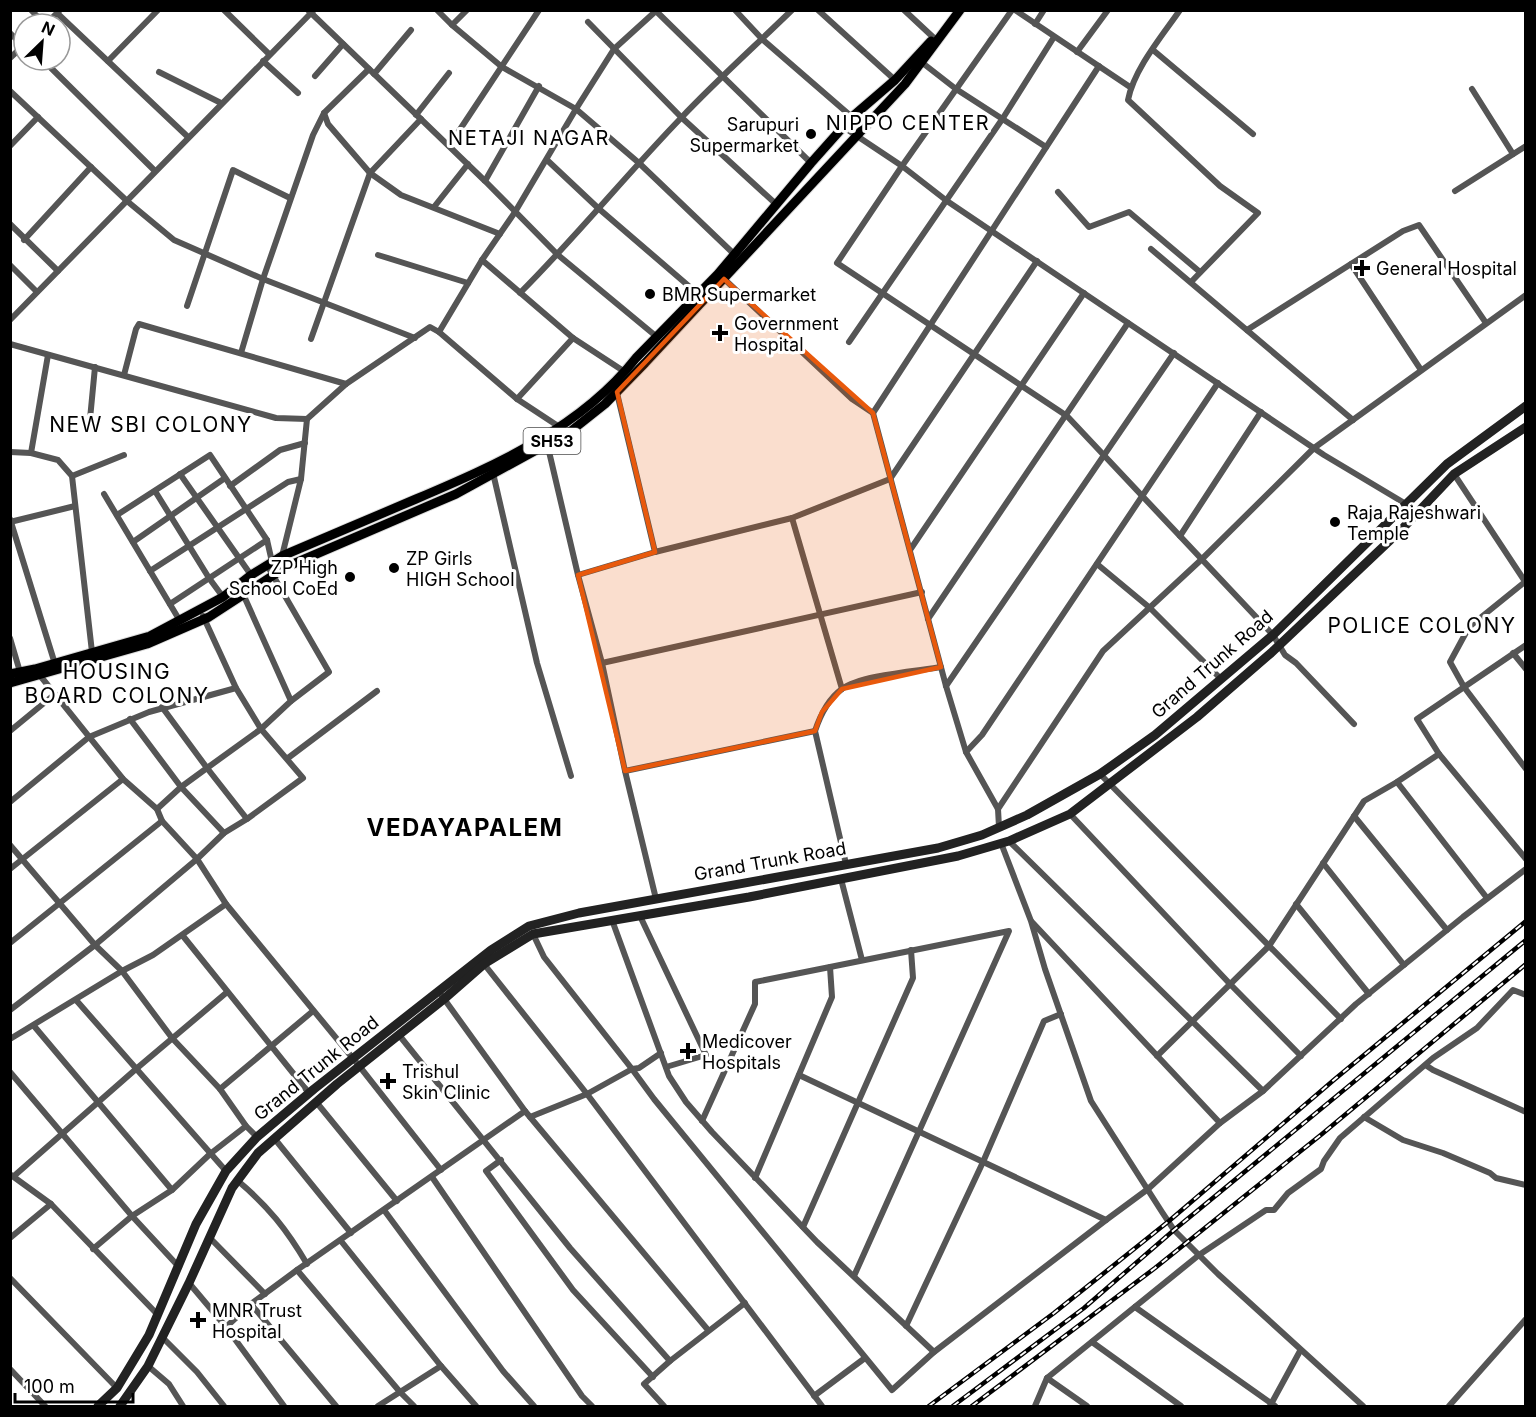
<svg xmlns="http://www.w3.org/2000/svg" width="1536" height="1417" font-family="Inter,sans-serif">
	<style>
		.lines { fill: none; stroke-linecap: round; stroke-linejoin: round }
		.primary-casing { stroke: #dbdbdb; stroke-width: 11 }
		.street { stroke: #555; stroke-width: 6 }
		.secondary { stroke: #222; stroke-width: 9 }
		.primary { stroke: #000; stroke-width: 9 }
		.rail-casing { stroke: #000; stroke-width: 4.5 }
		.rail { stroke: #fff; stroke-width: 2; stroke-dasharray: 7; stroke-linecap: butt }
		.marked { fill: #e8590c; fill-opacity: 0.2; stroke: #e8590c; stroke-width: 4.5; stroke-linejoin: round }
		.poi-dot { fill: #000; stroke: #fff; stroke-width: 2 }
		.labels { text-anchor: middle; dominant-baseline: central; stroke-width: 6; stroke-linejoin: round; paint-order: stroke }
		.shield { fill: #fff; stroke: #4c4c4c; stroke-width: 1.5 }
		.shield-label { font-size: 16px; font-weight: bold; fill: #000 }
		.poi-label { font-size: 18px; fill: #000; stroke: #fff; text-anchor: start }
		.street-label { font-size: 18px; fill: #000; stroke: #fff }
		.neighbourhood-label { font-size: 20px; letter-spacing: 1.5px; fill: #000; stroke: #fff }
		.quarter-label { font-size: 21px; letter-spacing: 1.5px; fill: #000; stroke: #fff }
		.district-label { font-size: 24px; font-weight: bold; letter-spacing: 1.5px; fill: #000; stroke: #fff }
	</style>
	<rect width="100%" height="100%" fill="#fff"/>
	<g class="lines">
		<g class="primary-casing">
			<g id="primary">
				<path d="M10 674 35 669 150 636 223 597 251 575 282 556C327 537 371 518 416 499 496 465 581 428 636 358L718 274 811 163 852 117 895 80 931 41"/>
				<polyline points="10,683 147,644 209,617 286,567 456,494 571,431 605,404 645,363 905,84 960,10"/>
			</g>
		</g>
		<g class="street">
			<polyline points="31,10 45,24"/>
			<polyline points="224,10 269,54"/>
			<polyline points="308,10 485,181 558,255 657,337"/>
			<polyline points="437,10 452,25"/>
			<polyline points="467,10 452,25 502,67 576,109 639,163 735,255"/>
			<polyline points="735,10 762,39 852,117"/>
			<polyline points="818,10 895,80"/>
			<polyline points="904,10 934,38"/>
			<polyline points="1012,10 902,166 837,263 1067,416 1273,635 1285,655 1296,663 1354,724"/>
			<polyline points="1015,10 1130,87"/>
			<path d="M1180 10C1162 36 1134 69 1128 100L1220 186 1258 213 1191 282"/>
			<polyline points="656,11 811,163"/>
			<polyline points="57,13 188,137"/>
			<polyline points="588,22 681,117 777,205"/>
			<polyline points="46,24 59,11"/>
			<polyline points="1035,24 1044,10"/>
			<polyline points="10,33 23,46"/>
			<polyline points="1153,50 1253,134"/>
			<polyline points="1077,52 1108,10"/>
			<polyline points="10,58 24,45"/>
			<polyline points="43,60 155,171"/>
			<polyline points="108,61 158,10"/>
			<polyline points="263,61 298,93"/>
			<polyline points="920,61 956,89 1046,147"/>
			<polyline points="159,72 221,103"/>
			<polyline points="374,74 411,30"/>
			<polyline points="315,76 343,44"/>
			<polyline points="1472,89 1513,154"/>
			<polyline points="10,91 127,201 174,240 263,279 415,338"/>
			<polyline points="324,113 328,124 370,173 401,195 500,234"/>
			<polyline points="416,115 449,73"/>
			<polyline points="845,128 902,166 947,201 1324,455 1406,504"/>
			<polyline points="10,146 38,117"/>
			<polyline points="449,146 539,10"/>
			<polyline points="547,160 598,208 698,294"/>
			<polyline points="485,181 539,86"/>
			<polyline points="1455,191 1526,146"/>
			<polyline points="1058,192 1089,227 1129,212 1200,272"/>
			<polyline points="434,207 468,164"/>
			<polyline points="10,224 58,271"/>
			<polyline points="24,240 91,167"/>
			<polyline points="1151,249 1353,420"/>
			<polyline points="378,255 468,283"/>
			<polyline points="482,260 573,338 625,372"/>
			<polyline points="1351,264 1421,370"/>
			<polyline points="10,265 37,292"/>
			<polyline points="721,276 852,399 873,413 946,686 966,752 998,809 999,827"/>
			<path d="M520 293C576 237 626 175 681 118 716 81 755 46 792 10"/>
			<polyline points="187,306 233,170 290,198"/>
			<polyline points="10,320 313,11"/>
			<polyline points="1247,330 1403,231 1419,225 1486,323"/>
			<polyline points="439,332 482,260 515,212 576,109 614,49 657,10"/>
			<polyline points="311,339 370,173 421,119"/>
			<polyline points="849,342 1003,118 1054,37"/>
			<polyline points="10,344 276,418 307,419"/>
			<polyline points="241,353 263,279 313,135 324,113 369,69"/>
			<polyline points="124,375 136,329 139,324 346,384"/>
			<polyline points="616,389 655,552 792,518 842,689"/>
			<polyline points="517,399 573,338"/>
			<polyline points="873,413 1099,66"/>
			<polyline points="90,419 95,367"/>
			<polyline points="547,443 578,575 602,663 625,771 656,899"/>
			<polyline points="10,452 31,453 58,460 72,476 92,652"/>
			<polyline points="31,453 48,355"/>
			<polyline points="493,473 537,663 571,776"/>
			<polyline points="180,474 251,575"/>
			<polyline points="1454,474 1526,583"/>
			<polyline points="72,476 124,455"/>
			<polyline points="301,479 307,419 346,384 430,327 439,332 517,399 558,426"/>
			<polyline points="230,486 280,450 305,443"/>
			<polyline points="155,491 209,578 223,597"/>
			<polyline points="104,494 180,621"/>
			<polyline points="117,515 210,455 267,540 272,562"/>
			<polyline points="792,518 890,479 1037,261"/>
			<polyline points="10,519 55,664"/>
			<polyline points="10,522 75,506"/>
			<polyline points="1180,536 1261,412"/>
			<polyline points="133,542 225,478"/>
			<polyline points="910,550 1084,293"/>
			<polyline points="1097,564 1150,608 1221,679"/>
			<polyline points="267,565 329,672 291,701"/>
			<polyline points="150,571 288,482 301,479 282,556"/>
			<polyline points="578,575 655,552"/>
			<polyline points="1526,581 1469,627 1450,662 1464,687 1526,769"/>
			<polyline points="239,585 291,701 261,729 207,768 247,819"/>
			<polyline points="170,604 267,540"/>
			<polyline points="928,619 1128,323"/>
			<polyline points="10,638 20,672"/>
			<polyline points="1513,653 1526,669"/>
			<polyline points="602,663 922,592"/>
			<polyline points="38,673 123,779 157,809 162,821 197,859 226,904 360,1067 441,1170"/>
			<polyline points="946,686 1174,353"/>
			<polyline points="130,719 181,787 224,833"/>
			<polyline points="10,731 55,694"/>
			<polyline points="966,752 982,735 1218,383"/>
			<polyline points="1439,754 1526,859"/>
			<polyline points="288,758 377,691"/>
			<polyline points="625,771 815,731"/>
			<polyline points="1100,774 1341,1019"/>
			<polyline points="1397,782 1487,898"/>
			<polyline points="10,802 89,737 149,712 236,688"/>
			<polyline points="157,809 181,787 207,768 162,707"/>
			<polyline points="998,809 1103,651 1202,559 1314,448 1526,295"/>
			<polyline points="1070,814 1230,984 1301,1056"/>
			<polyline points="1354,816 1447,930"/>
			<polyline points="1009,841 1263,1091"/>
			<polyline points="1001,843 1031,921 1045,969 1091,1101 1162,1212 1174,1230 1218,1274 1363,1406"/>
			<polyline points="10,845 95,945 122,971 172,1038 220,1089 246,1126 257,1137"/>
			<polyline points="1323,863 1404,965"/>
			<path d="M846 864 815 731C820 716 828 699 842 689 860 675 918 671 941 667"/>
			<polyline points="10,869 123,779"/>
			<polyline points="841,879 862,960"/>
			<polyline points="1296,904 1369,994"/>
			<polyline points="640,916 706,1055 666,1067"/>
			<polyline points="612,920 669,1076 686,1102 712,1132 817,1242 934,1352"/>
			<polyline points="1032,922 1220,1123 1148,1189 1106,1220"/>
			<polyline points="533,934 544,957 632,1069 654,1099 892,1390 934,1352 1106,1220 799,1075"/>
			<polyline points="183,936 309,1093"/>
			<polyline points="10,943 162,821"/>
			<polyline points="484,964 587,1094 822,1406"/>
			<polyline points="830,967 1009,931 854,1276"/>
			<polyline points="442,996 525,1111 708,1330"/>
			<polyline points="76,1000 226,1171"/>
			<polyline points="10,1010 95,945 197,859 224,833 247,819 303,778 261,729 236,688 203,616"/>
			<polyline points="34,1026 172,1190"/>
			<polyline points="399,1035 570,1248 670,1361 745,1303"/>
			<polyline points="10,1039 122,971 153,955 226,904"/>
			<polyline points="1157,1056 1269,946 1364,801 1397,782 1439,754 1417,719 1526,645"/>
			<polyline points="1427,1066 1433,1070 1526,1112"/>
			<polyline points="10,1072 132,1216 179,1267"/>
			<polyline points="220,1089 313,1011"/>
			<polyline points="317,1103 397,1201"/>
			<polyline points="530,1117 587,1094 632,1069 639,1068 661,1053"/>
			<polyline points="1364,1117 1403,1140 1443,1153 1490,1173 1496,1178 1526,1185"/>
			<polyline points="702,1121 755,1004 755,982 830,967 832,997 755,1178"/>
			<polyline points="1220,1123 1263,1091 1356,1004 1463,917 1526,869"/>
			<polyline points="274,1138 351,1233"/>
			<polyline points="501,1160 486,1171 573,1290 653,1377"/>
			<polyline points="11,1175 51,1204 158,1315"/>
			<polyline points="14,1176 136,1069 226,993"/>
			<polyline points="432,1177 582,1396 592,1406"/>
			<path d="M238 1181C268 1206 287 1230 307 1264"/>
			<polyline points="384,1210 503,1371 534,1406"/>
			<polyline points="803,1227 913,978 911,950"/>
			<polyline points="209,1237 265,1294"/>
			<polyline points="10,1238 51,1204"/>
			<polyline points="341,1241 441,1366 476,1406"/>
			<polyline points="93,1249 132,1216 172,1190 210,1154 246,1126"/>
			<polyline points="297,1270 400,1392 414,1406"/>
			<polyline points="10,1278 117,1388"/>
			<polyline points="189,1283 226,1327 284,1406"/>
			<polyline points="251,1304 336,1406"/>
			<polyline points="1135,1307 1275,1406"/>
			<polyline points="906,1326 983,1162 1044,1021 1061,1014"/>
			<polyline points="226,1327 251,1304 297,1270 525,1111"/>
			<polyline points="162,1337 197,1372 224,1406"/>
			<polyline points="1092,1342 1181,1406"/>
			<polyline points="148,1366 169,1384 183,1406"/>
			<polyline points="10,1369 45,1406"/>
			<polyline points="1047,1378 1087,1406"/>
			<polyline points="814,1396 865,1358"/>
			<polyline points="378,1406 441,1366"/>
			<polyline points="664,1406 644,1384 670,1361"/>
			<polyline points="1035,1406 1047,1378 1199,1255 1266,1210 1274,1210 1288,1193 1321,1169 1324,1161 1340,1138 1433,1058 1477,1028 1513,990 1526,995"/>
			<polyline points="1270,1406 1300,1351"/>
			<polyline points="1449,1406 1526,1319"/>
		</g>
		<g class="secondary">
			<polyline points="98,1406 117,1388 149,1335 196,1224 226,1171 257,1137 314,1089 491,950 529,926 579,913 938,848 982,835 1027,815 1100,774 1155,735 1273,635 1447,464 1526,406"/>
			<polyline points="120,1406 148,1366 189,1283 232,1188 258,1153 337,1084 444,999 484,964 533,934 749,897 958,856 1009,841 1070,814 1197,717 1271,653 1403,528 1454,474 1526,427"/>
		</g>
		<use href="#primary" class="primary"/>
		<g class="rail-casing">
			<g id="rail">
				<polyline points="929,1406 1054,1313 1169,1221 1335,1079 1526,921"/>
				<polyline points="953,1406 1084,1308 1174,1230 1526,940"/>
				<polyline points="972,1406 1155,1268 1322,1134 1526,964"/>
			</g>
		</g>
		<use href="#rail" class="rail"/>
	</g>
	<path class="marked" d="M724 279 873 413 941 667 842 689 822 712 815 731 625 771 578 575 655 552 617 392Z"/>
	<g class="poi-dot">
		<circle cx="811" cy="134" r="6"/>
		<path d="M1359 259h6v6h6v6h-6v6h-6v-6h-6v-6h6z"/>
		<circle cx="650" cy="294" r="6"/>
		<path d="M717 324h6v6h6v6h-6v6h-6v-6h-6v-6h6z"/>
		<circle cx="1335" cy="522" r="6"/>
		<circle cx="394" cy="568" r="6"/>
		<circle cx="350" cy="577" r="6"/>
		<path d="M685 1042h6v6h6v6h-6v6h-6v-6h-6v-6h6z"/>
		<path d="M385 1072h6v6h6v6h-6v6h-6v-6h-6v-6h6z"/>
		<path d="M195 1311h6v6h6v6h-6v6h-6v-6h-6v-6h6z"/>
	</g>
	<g class="labels">
		<rect class="shield" x="523.5" y="428" width="57" height="26" rx="4.5"/>
		<g class="shield-label">
			<text x="552" y="441">SH53</text>
		</g>
		<g class="poi-label">
			<text x="799" y="124" text-anchor="end">Sarupuri<tspan x="799" dy="21">Supermarket</tspan></text>
			<text x="1376" y="268">General Hospital</text>
			<text x="662" y="294">BMR Supermarket</text>
			<text x="734" y="323">Government<tspan x="734" dy="21">Hospital</tspan></text>
			<text x="1347" y="512">Raja Rajeshwari<tspan x="1347" dy="21">Temple</tspan></text>
			<text x="406" y="558">ZP Girls<tspan x="406" dy="21">HIGH School</tspan></text>
			<text x="338" y="567" text-anchor="end">ZP High<tspan x="338" dy="21">School CoEd</tspan></text>
			<text x="702" y="1041">Medicover<tspan x="702" dy="21">Hospitals</tspan></text>
			<text x="402" y="1071">Trishul<tspan x="402" dy="21">Skin Clinic</tspan></text>
			<text x="212" y="1310">MNR Trust<tspan x="212" dy="21">Hospital</tspan></text>
		</g>
		<g class="street-label">
			<text transform="translate(1212 664) rotate(-41)">Grand Trunk Road</text>
			<text transform="translate(770 861) rotate(-10)">Grand Trunk Road</text>
			<text transform="translate(316 1068) rotate(-39)">Grand Trunk Road</text>
		</g>
		<g class="neighbourhood-label">
			<text x="908" y="123">NIPPO CENTER</text>
			<text x="529" y="138">NETAJI NAGAR</text>
		</g>
		<g class="quarter-label">
			<text x="151" y="424">NEW SBI COLONY</text>
			<text x="1422" y="625">POLICE COLONY</text>
			<text x="117" y="671">HOUSING<tspan x="117" dy="24">BOARD COLONY</tspan></text>
		</g>
		<g class="district-label">
			<text x="465" y="827">VEDAYAPALEM</text>
		</g>
	</g>
	<rect width="1536" height="1417" fill="none" stroke="#000000" stroke-width="24"/>
	<g transform="translate(42 42) rotate(25)"><circle r="28" fill="#ffffff" stroke="#999999" stroke-width="1.5"/>
	<path d="M0-4.5L10 22L0 15L-10 22Z" fill="#000000"/>
	<text y="-9" font-size="16" font-weight="bold" text-anchor="middle" fill="#000000">N</text>
	</g>
	<path d="M15 1393v9h118v-9" fill="none" stroke="#000000" stroke-width="3"/>
	<text x="24" y="1393" font-size="18" fill="#000000" stroke="#ffffff" stroke-width="4.5" paint-order="stroke">100 m</text>
</svg>
